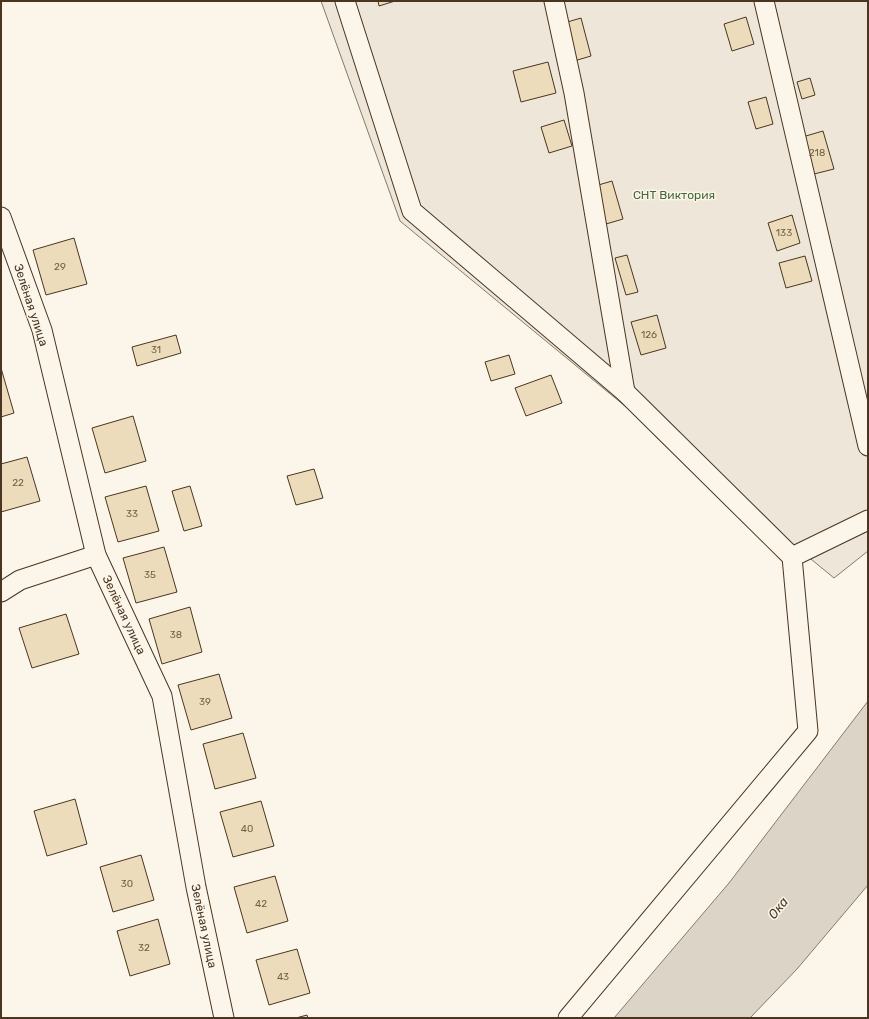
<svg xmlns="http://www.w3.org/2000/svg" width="869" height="1019" font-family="Rubik,sans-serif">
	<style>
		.green { fill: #ede6d9; stroke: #887966 }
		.water { fill: #dcd4c6; stroke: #887966 }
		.building { fill: #ecdcbc; stroke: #4a3520 }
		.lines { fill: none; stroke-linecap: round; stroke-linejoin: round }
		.minor-casing { stroke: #4a3520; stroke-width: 21 }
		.minor { stroke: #fbf6e9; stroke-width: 19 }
		.labels { text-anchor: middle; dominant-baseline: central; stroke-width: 3; stroke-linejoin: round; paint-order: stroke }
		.number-label { font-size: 10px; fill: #725f47 }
		.park-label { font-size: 12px; fill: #436837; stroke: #fbf6e9 }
		.street-label { font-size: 12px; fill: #4a3520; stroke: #fbf6e9 }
		.water-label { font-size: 13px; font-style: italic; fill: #4a3520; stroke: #fbf6e9 }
	</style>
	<rect width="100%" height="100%" fill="#fbf6e9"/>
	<polygon class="green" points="321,1 868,1 868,551 834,578 400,221"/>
	<polygon class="water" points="868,701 868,885 797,969 750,1018 614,1018 729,883"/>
	<g class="building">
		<polygon points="378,1 395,1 379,6"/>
		<polygon points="746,17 754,44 732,51 724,24"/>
		<polygon points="581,18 591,56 574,61 564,23"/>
		<polygon points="548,62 556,93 521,102 513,71"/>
		<polygon points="810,78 815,95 802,99 797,82"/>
		<polygon points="766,97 773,124 756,129 748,102"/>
		<polygon points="564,120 572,146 549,153 541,127"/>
		<polygon points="823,131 834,169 810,175 799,138"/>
		<polygon points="612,181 623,219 606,224 595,186"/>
		<polygon points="792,215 800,243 777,251 768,223"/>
		<polygon points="74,238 87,284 46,295 33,250"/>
		<polygon points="627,255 638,292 626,295 615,258"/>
		<polygon points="805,256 812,281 786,288 779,263"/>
		<polygon points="657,315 666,348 641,355 631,322"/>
		<polygon points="176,335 181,353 137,366 132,347"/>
		<polygon points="509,355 515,374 491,381 485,362"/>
		<polygon points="1,368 14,413 1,417"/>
		<polygon points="551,375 562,403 526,416 515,388"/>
		<polygon points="133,416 146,461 105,473 92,428"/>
		<polygon points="27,457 40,501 1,512 1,464"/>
		<polygon points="314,469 323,498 296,505 287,476"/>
		<polygon points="146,486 159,531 118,542 105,497"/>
		<polygon points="190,486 202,526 184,531 172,491"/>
		<polygon points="164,547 177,592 136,603 123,558"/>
		<polygon points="190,607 202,652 162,664 149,619"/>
		<polygon points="66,614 79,654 32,668 19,628"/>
		<polygon points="219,674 232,718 191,730 178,685"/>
		<polygon points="243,733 256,778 215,789 203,744"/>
		<polygon points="75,799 87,844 47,856 34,811"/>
		<polygon points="261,801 274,846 233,857 220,812"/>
		<polygon points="141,855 154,900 113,912 100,867"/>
		<polygon points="275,876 288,921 247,933 234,887"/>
		<polygon points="158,919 170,964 130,976 117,931"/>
		<polygon points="297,949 310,993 269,1005 256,960"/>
		<polygon points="307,1015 308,1018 296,1018"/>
	</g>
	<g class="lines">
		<g class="minor-casing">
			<g id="minor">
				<polyline points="345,1 412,211 625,392 792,557 808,731 568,1018"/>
				<polyline points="554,1 574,93 625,392"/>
				<polyline points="764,1 868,446"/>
				<polyline points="1,217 42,330 96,555 162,696 196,887 224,1018"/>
				<polyline points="792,557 868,520"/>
				<polyline points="1,592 20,580 96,555"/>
			</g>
		</g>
		<use href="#minor" class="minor"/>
	</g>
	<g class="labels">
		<g class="number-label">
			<text x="817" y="153">218</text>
			<text x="784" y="233">133</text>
			<text x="60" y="267">29</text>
			<text x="649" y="335">126</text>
			<text x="156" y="350">31</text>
			<text x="18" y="483">22</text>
			<text x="132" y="514">33</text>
			<text x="150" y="575">35</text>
			<text x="176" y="635">38</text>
			<text x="205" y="702">39</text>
			<text x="247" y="829">40</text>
			<text x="127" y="884">30</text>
			<text x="261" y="904">42</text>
			<text x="144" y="948">32</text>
			<text x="283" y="977">43</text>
		</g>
		<g class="park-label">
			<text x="674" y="195">СНТ Виктория</text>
		</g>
		<g class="street-label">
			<text transform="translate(31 305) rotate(72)">Зелёная улица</text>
			<text transform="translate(124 615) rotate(65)">Зелёная улица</text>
			<text transform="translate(204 926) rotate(78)">Зелёная улица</text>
		</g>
		<g class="water-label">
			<text transform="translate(778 908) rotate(-51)">Ока</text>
		</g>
	</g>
	<rect width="869" height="1019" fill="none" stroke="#4a3520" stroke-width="4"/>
</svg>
